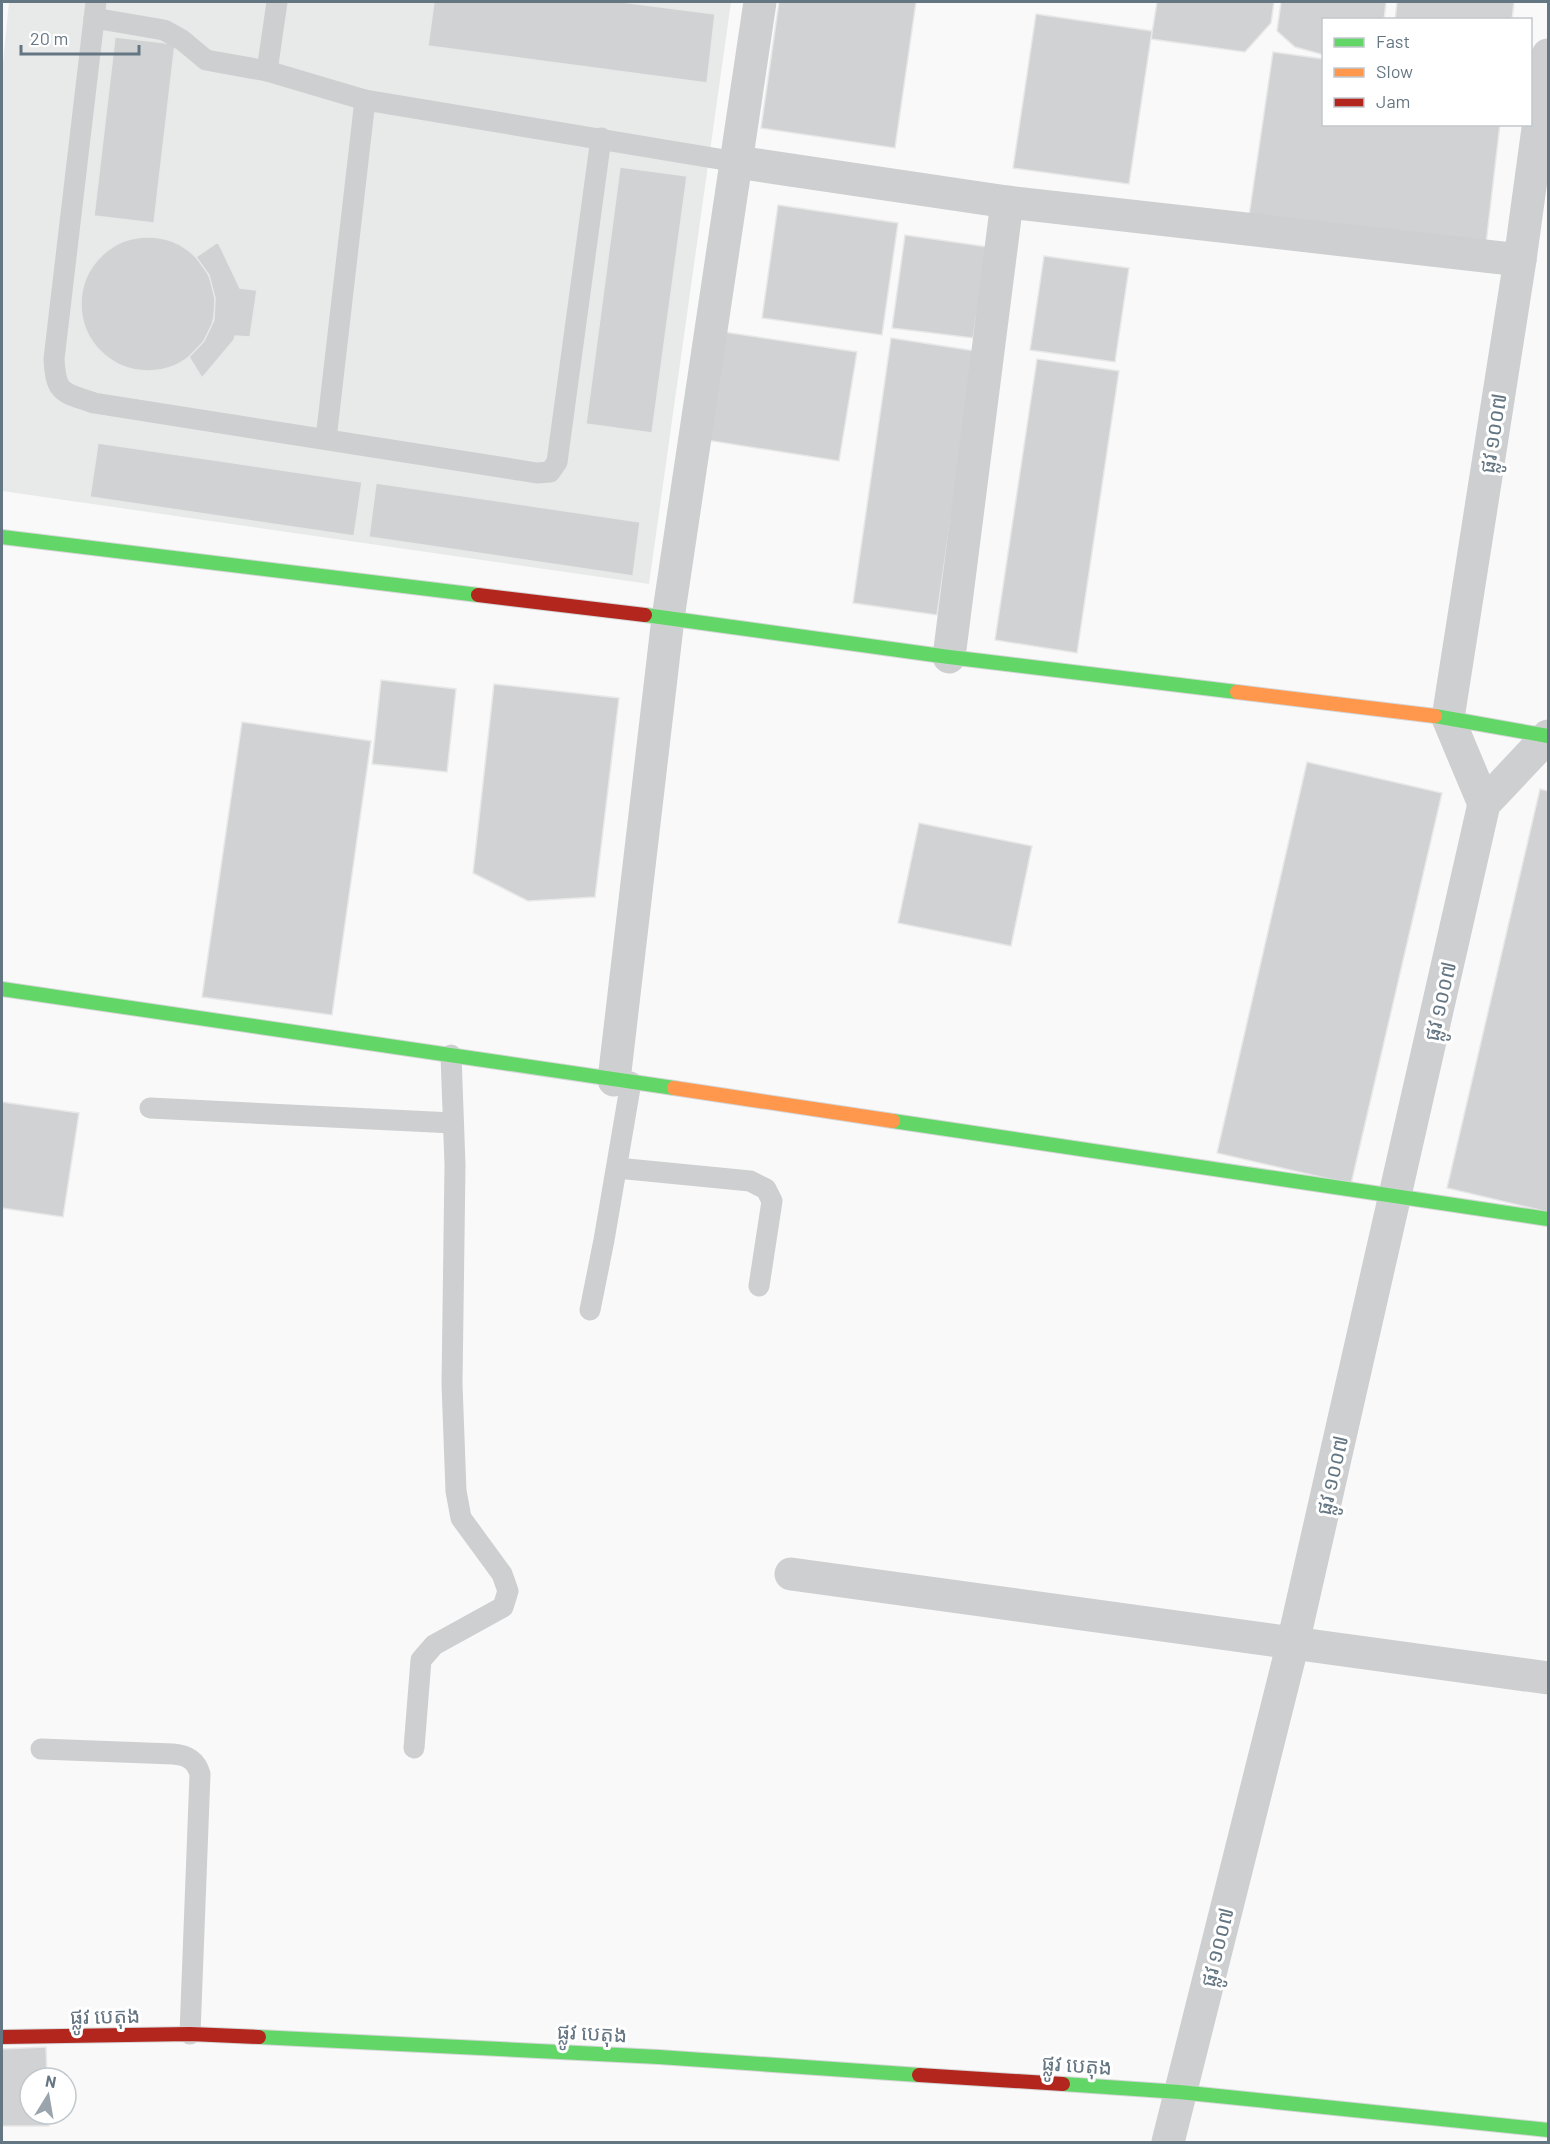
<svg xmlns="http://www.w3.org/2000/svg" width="1550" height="2144" font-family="Barlow,'Noto Sans Khmer',sans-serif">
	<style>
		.built { fill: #e8e9e9 }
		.building { fill: #d0d2d3; stroke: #e8e8e8; stroke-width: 1.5 }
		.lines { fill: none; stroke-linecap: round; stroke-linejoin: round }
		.fast-casing { stroke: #d5d6d7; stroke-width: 16 }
		.slow-casing { stroke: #d5d6d7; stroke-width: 16 }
		.jam-casing { stroke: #d5d6d7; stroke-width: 16 }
		.lane { stroke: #cecfd0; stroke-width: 21 }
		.street { stroke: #cecfd0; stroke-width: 33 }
		.fast { stroke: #63d668; stroke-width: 14 }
		.slow { stroke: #ff974d; stroke-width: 14 }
		.jam { stroke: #b3261e; stroke-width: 14 }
		.labels { text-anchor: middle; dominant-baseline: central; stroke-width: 6; stroke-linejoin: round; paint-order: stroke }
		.street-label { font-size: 21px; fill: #657683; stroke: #fff }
	</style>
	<rect width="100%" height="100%" fill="#f9f9f9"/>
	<polygon class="built" points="9,2 731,2 649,584 2,491 2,73"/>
	<g class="building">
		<polygon points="434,2 622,2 715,14 707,83 428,46"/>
		<polygon points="779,2 916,2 895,148 761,128"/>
		<polygon points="1157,2 1274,2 1271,23 1245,52 1151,39"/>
		<polygon points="1281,2 1386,2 1384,20 1324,20 1324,55 1295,47 1277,31"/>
		<polygon points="1397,2 1514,2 1512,20 1395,20"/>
		<polygon points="1036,14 1152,31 1129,184 1013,168"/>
		<polygon points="115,37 175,44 154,223 94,216"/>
		<polygon points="1273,52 1324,59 1324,124 1500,124 1485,252 1249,216"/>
		<polygon points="620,167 687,176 652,433 586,424"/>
		<polygon points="778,205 898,223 882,335 762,318"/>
		<polygon points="905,235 988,247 973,338 892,328"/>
		<circle cx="148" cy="304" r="67"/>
		<polygon points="218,242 240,288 257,290 250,337 235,336 234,340 202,378 189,357 204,341 214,320 215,298 209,275 196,257"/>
		<polygon points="1044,256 1129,268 1115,362 1030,350"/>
		<polygon points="724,332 857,352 839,461 706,440"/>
		<polygon points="891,338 975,351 937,615 853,603"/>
		<polygon points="1037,359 1119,371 1077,653 995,640"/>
		<polygon points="98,443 362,482 354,536 90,497"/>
		<polygon points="376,483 640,522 633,576 369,537"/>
		<polygon points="381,680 456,689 447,772 372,764"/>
		<polygon points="494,684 619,698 595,897 528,901 473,873"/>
		<polygon points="242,722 371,741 332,1015 202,997"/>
		<polygon points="1307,762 1442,793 1351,1184 1217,1153"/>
		<polygon points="1540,789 1548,791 1548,1212 1447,1188"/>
		<polygon points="919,823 1032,846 1011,946 898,923"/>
		<polygon points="2,1102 79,1113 63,1217 2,1208"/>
		<polygon points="46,2047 47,2078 30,2078 30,2114 49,2114 49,2126 2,2126 2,2049"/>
	</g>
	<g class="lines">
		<g class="fast-casing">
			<g id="fast">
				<polyline points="2,537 478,595"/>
				<polyline points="645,615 949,657 1237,692"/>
				<polyline points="1435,716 1548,736"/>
				<polyline points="2,989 674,1088"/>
				<polyline points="893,1121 1548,1219"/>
				<polyline points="259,2037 659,2057 919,2075"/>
				<polyline points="1063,2084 1179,2092 1548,2130"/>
			</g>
		</g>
		<g class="slow-casing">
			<g id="slow">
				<polyline points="1237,692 1435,716"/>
				<polyline points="674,1088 893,1121"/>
			</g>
		</g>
		<g class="jam-casing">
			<g id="jam">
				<polyline points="478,595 645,615"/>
				<polyline points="2,2037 190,2034 259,2037"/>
				<polyline points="919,2075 1063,2084"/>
			</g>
		</g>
		<g class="lane">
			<path d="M96 2 54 359C56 395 63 392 94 403L537 473 550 472 557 462 601 138"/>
			<polyline points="94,18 164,30 182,40 206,60 267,71 365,100 737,162"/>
			<polyline points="267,71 277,2"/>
			<polyline points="326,439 365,100"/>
			<polyline points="150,1108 453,1123"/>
			<polyline points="617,1168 750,1181 766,1189 772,1201 759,1286"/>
			<polyline points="590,1310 604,1240 631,1082"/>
			<polyline points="414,1748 421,1660 434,1645 503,1607 508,1591 502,1574 461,1518 456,1491 452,1384 455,1165 451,1055"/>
			<path d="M41 1749 173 1754C187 1755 196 1760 200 1774L190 2034"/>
		</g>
		<g class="street">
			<polyline points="737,162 1007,202 1520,260"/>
			<polyline points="949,657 1007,202"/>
			<polyline points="1484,804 1448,718 1520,260 1548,55"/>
			<polyline points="614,1080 668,618 760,2"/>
			<polyline points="791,1574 1548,1678"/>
			<polyline points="1168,2142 1293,1643 1484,804 1548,736"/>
		</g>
		<use href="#fast" class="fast"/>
		<use href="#slow" class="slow"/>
		<use href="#jam" class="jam"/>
	</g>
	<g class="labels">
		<g class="street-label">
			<text transform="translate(1492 433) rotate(-81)">ផ្លូវ ១០០៧</text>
			<text transform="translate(1439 1001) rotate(-77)">ផ្លូវ ១០០៧</text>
			<text transform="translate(1331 1475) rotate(-77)">ផ្លូវ ១០០៧</text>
			<text transform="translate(1216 1947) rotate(-76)">ផ្លូវ ១០០៧</text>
			<text transform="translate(105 2015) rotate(-1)">ផ្លូវ បេតុង</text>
			<text transform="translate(592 2032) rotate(3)">ផ្លូវ បេតុង</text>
			<text transform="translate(1077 2064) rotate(4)">ផ្លូវ បេតុង</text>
		</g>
	</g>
	<rect width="1550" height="2144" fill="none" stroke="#657683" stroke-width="6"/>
	<rect x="1322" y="18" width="210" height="108" fill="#ffffff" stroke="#c1c8cd" stroke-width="1.5"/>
	<rect x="1334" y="38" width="30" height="9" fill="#63d668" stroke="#c1c8cd" stroke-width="1.5"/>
	<text x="1376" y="48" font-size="18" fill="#657683">Fast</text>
	<rect x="1334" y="68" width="30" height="9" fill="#ff974d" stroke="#c1c8cd" stroke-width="1.5"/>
	<text x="1376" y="78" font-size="18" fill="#657683">Slow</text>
	<rect x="1334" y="98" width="30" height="9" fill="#b3261e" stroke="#c1c8cd" stroke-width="1.5"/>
	<text x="1376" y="108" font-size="18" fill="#657683">Jam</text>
	<g transform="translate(48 2096) rotate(11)"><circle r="28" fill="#ffffff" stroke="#c1c8cd" stroke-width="1.5"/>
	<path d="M0-4.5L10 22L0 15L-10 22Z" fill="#99a4ac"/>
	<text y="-9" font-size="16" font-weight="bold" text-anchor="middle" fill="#657683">N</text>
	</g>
	<path d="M21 45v9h118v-9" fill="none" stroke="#657683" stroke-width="3"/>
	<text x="30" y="45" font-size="18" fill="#657683" stroke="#ffffff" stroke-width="4.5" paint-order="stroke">20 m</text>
</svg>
